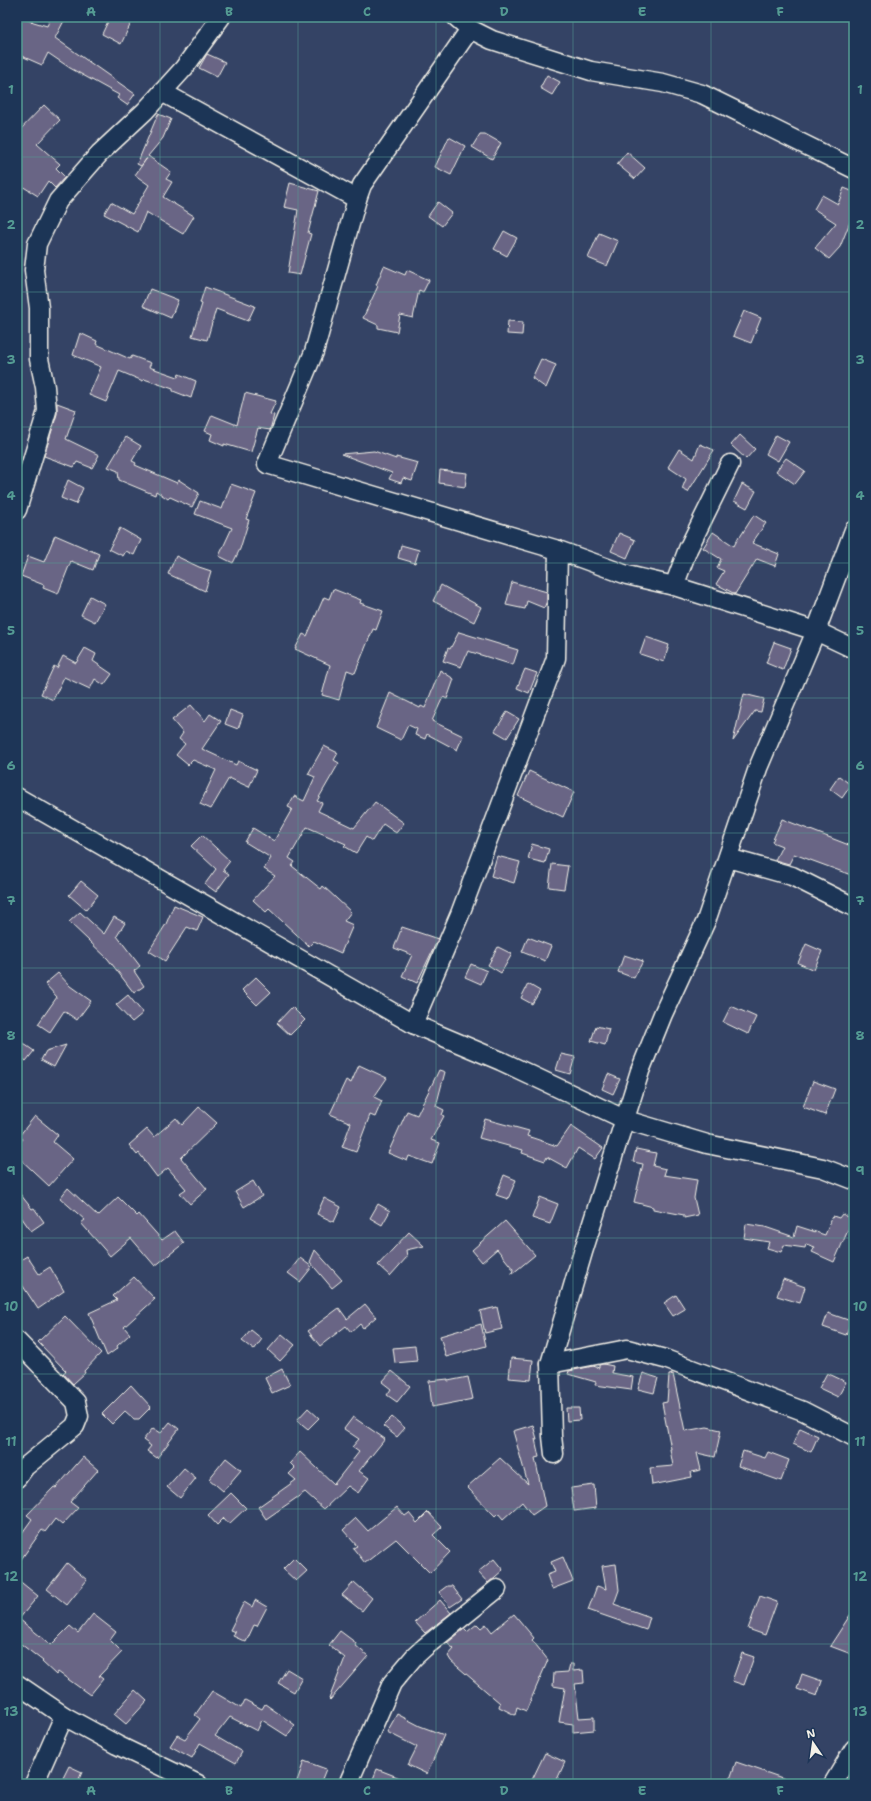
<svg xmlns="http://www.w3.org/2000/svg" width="871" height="1801" font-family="'Shantell Sans',sans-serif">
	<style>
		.building { fill: #696585; stroke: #f4f1e8 }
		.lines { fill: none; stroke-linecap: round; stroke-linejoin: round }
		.street-casing { stroke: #f4f1e8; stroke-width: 21 }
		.street { stroke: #1d3557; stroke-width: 18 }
		.grid { fill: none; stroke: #549b93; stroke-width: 1; stroke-opacity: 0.55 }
		.neatline { fill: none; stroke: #549b93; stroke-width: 1.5 }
		.grid-label { font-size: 13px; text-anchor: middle; font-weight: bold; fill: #549b93 }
	</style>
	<rect width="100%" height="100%" fill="#344365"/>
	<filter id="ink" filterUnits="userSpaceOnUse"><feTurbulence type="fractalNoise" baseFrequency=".025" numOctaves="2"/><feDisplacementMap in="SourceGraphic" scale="8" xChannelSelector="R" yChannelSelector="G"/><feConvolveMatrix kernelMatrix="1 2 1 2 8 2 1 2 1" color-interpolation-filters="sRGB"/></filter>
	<g filter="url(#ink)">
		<g class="building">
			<polygon points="17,17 47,26 51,17 66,17 55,38 135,94 127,105 117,98 119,95 70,68 48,53 42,65 17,54"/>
			<polygon points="110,17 134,17 121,44 102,34"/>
			<polygon points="207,54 225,62 217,77 199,68"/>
			<polygon points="547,75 560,82 552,95 540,88"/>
			<polygon points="44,105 60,120 37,144 60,164 56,168 65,177 55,188 48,181 38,196 17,183 17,133"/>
			<polygon points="158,114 171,119 163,138 148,156 171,172 166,179 172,182 163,197 194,216 183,234 146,212 138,232 104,214 111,202 132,214 149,185 135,175 147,158 141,166 137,164"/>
			<polygon points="480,134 485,134 501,143 492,159 472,147"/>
			<polygon points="449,137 465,146 451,175 435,167"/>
			<polygon points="627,152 645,168 635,179 617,164"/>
			<polygon points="290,183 319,191 308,233 311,234 300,275 288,273 298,210 284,207"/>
			<polygon points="844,188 854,192 854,212 840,247 829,259 815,248 836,223 814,209 822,195 838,204"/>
			<polygon points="438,202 452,213 442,226 428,216"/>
			<polygon points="504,231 517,238 507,256 494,249"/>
			<polygon points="599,233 618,241 607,266 588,258"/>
			<polygon points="384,266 405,275 407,270 429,280 423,292 419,290 413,318 400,315 397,332 378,328 378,325 363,318 378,286 376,285"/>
			<polygon points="205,287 255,306 248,321 216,309 207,340 192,336 202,304 200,303"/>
			<polygon points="150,289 178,300 171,318 143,306"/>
			<polygon points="744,311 761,318 751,343 733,336"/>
			<polygon points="508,321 523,322 522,335 507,334"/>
			<polygon points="80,333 97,341 96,344 130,359 132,356 151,363 149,367 178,377 179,374 196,381 191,398 173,391 173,389 144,379 143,381 119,371 106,402 89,395 101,367 73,355"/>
			<polygon points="541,359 556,365 546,388 532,378"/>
			<polygon points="245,393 276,401 270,414 274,415 270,430 258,428 251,452 224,444 224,446 210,440 212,434 205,431 212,415 237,425"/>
			<polygon points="57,403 76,410 66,439 99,455 92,468 77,462 74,467 44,456 57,414"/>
			<polygon points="740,435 755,449 746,459 731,445"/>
			<polygon points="776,435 789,442 778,461 766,454"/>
			<polygon points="126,437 141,446 132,461 136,463 135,465 177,483 179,480 199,493 192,507 170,497 168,499 156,491 155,495 119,480 118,471 108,467"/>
			<polygon points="700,444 714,450 688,492 682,489 686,479 668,467 679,449 694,459"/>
			<polygon points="374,451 396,459 396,457 418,463 412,481 403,478 401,483 389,479 392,473 341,454"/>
			<polygon points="786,458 805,471 795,484 776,471"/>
			<polygon points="440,470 467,473 465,487 439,483"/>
			<polygon points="68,480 83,488 76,504 61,498"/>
			<polygon points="231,484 256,493 246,519 249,520 240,549 233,563 219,556 232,528 195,514 200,501 222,509"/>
			<polygon points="742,484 756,491 747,508 734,501"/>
			<polygon points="754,515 766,523 752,543 779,554 775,566 757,559 735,594 716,584 724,571 717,568 721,559 703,548 713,532 734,546 739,536 740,537"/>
			<polygon points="120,528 141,540 134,555 126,551 123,556 109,549"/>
			<polygon points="619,533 635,540 627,558 611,551"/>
			<polygon points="55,535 99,554 93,570 71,561 58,594 43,588 44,585 21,576 28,556 44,562"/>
			<polygon points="401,545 419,550 415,563 398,558"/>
			<polygon points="176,556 199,567 211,571 205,591 168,574"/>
			<polygon points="512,582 547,592 547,601 544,608 527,601 525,609 506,605"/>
			<polygon points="441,585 481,607 474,622 433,601"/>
			<polygon points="333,589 361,600 360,603 383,611 376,630 373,629 355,673 347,670 339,700 322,695 330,665 295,649 303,634 307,636 324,597 329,599"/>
			<polygon points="90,596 105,604 95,622 81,615"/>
			<polygon points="459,632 518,650 513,665 468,651 461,667 443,661 448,648 450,649"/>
			<polygon points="646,637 669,645 664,662 640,654"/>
			<polygon points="774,642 791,648 783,670 766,663"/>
			<polygon points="85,648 96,654 93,661 112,674 104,685 95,679 90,689 64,677 53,700 41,694 54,666 57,668 63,656 76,663"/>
			<polygon points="525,669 537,673 529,693 517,688"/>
			<polygon points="440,670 454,679 447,699 443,697 432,721 463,736 457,750 427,734 425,739 415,735 417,729 408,725 401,740 376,728 390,693 420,708 421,706 425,708"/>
			<polygon points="744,694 764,699 761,712 755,711 733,741"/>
			<polygon points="191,705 205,721 210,714 221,721 202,749 236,765 238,761 257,770 249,787 229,778 211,809 200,804 216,770 193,760 188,765 176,755 185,744 179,739 183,733 172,720"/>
			<polygon points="230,710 243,715 238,729 225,724"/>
			<polygon points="507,712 519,719 507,738 495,731"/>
			<polygon points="324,746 338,753 334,760 339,763 317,801 322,803 318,811 354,828 375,802 404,823 396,833 383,824 372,841 366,837 356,853 344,846 346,844 307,827 289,858 295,862 292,866 321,889 323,886 351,912 344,921 353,925 341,953 314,941 309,946 269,909 266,912 253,900 275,876 264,869 271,858 245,842 253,828 274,841 292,809 288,807 294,796 304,801 315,777 308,774"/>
			<polygon points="529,771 574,792 563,817 518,796"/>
			<polygon points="839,776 851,785 842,798 830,789"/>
			<polygon points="782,819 854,847 854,867 851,875 794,854 789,864 775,860 782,846 772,842"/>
			<polygon points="202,835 230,861 223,870 229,874 216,892 205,884 216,869 191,846"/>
			<polygon points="532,844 549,849 545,863 528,859"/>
			<polygon points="497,856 520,862 514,883 491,876"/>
			<polygon points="552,864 568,866 564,889 549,887"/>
			<polygon points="81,881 98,895 86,910 69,895"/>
			<polygon points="174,905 203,917 197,931 187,927 165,961 149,951 166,924"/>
			<polygon points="80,912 104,934 114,917 125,923 117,936 140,966 134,971 144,986 134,993 108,959 69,922"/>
			<polygon points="402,927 438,939 417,983 402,976 412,955 394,948"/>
			<polygon points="528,937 551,946 545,961 522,952"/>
			<polygon points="806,944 822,951 814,970 798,963"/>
			<polygon points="498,947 512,954 501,973 488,965"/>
			<polygon points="624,955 643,961 634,978 618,972"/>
			<polygon points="471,964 487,971 481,984 465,977"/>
			<polygon points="58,973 70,986 91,1001 77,1020 64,1011 50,1032 38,1024 57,997 45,984"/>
			<polygon points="256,977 271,992 257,1005 242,990"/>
			<polygon points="528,984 540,991 532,1004 521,998"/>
			<polygon points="128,995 143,1013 132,1022 116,1005"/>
			<polygon points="731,1006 756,1017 748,1034 723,1022"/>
			<polygon points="292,1007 305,1020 290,1035 277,1023"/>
			<polygon points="596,1026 609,1029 605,1045 591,1041"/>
			<polygon points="17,1039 34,1051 26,1061 17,1055"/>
			<polygon points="66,1045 54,1067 41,1060 46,1051"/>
			<polygon points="561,1054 575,1057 570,1074 556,1070"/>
			<polygon points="359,1065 387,1078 374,1097 382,1101 375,1117 370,1115 356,1152 342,1147 351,1123 330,1114 346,1080 351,1083"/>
			<polygon points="439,1070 445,1072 436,1106 444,1110 442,1115 444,1116 431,1140 440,1143 432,1164 409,1156 407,1161 388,1153 407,1111 417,1115"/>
			<polygon points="608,1074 620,1079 613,1094 602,1089"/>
			<polygon points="813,1081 835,1089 825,1115 803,1107"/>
			<polygon points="199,1107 217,1123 181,1158 207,1189 190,1204 180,1193 186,1189 168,1168 157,1177 139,1153 137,1155 129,1145 147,1129 154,1137 176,1118 182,1125"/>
			<polygon points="35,1116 58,1135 53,1142 73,1159 49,1186 17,1156 17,1146 23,1139 19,1136"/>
			<polygon points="485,1119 529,1131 527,1136 557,1146 571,1126 603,1148 595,1159 578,1148 567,1168 547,1157 545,1161 522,1153 523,1150 479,1138"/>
			<polygon points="636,1149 656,1153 653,1166 666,1169 664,1175 697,1180 694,1198 698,1215 684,1218 684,1215 653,1209 653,1207 634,1202 643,1164 633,1162"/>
			<polygon points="504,1175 516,1180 508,1199 496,1195"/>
			<polygon points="253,1181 262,1196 244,1207 235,1192"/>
			<polygon points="68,1188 98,1216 118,1197 137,1216 139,1214 162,1240 175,1231 184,1243 155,1266 131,1238 110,1256 81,1223 85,1220 60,1198"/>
			<polygon points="17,1190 32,1209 34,1208 44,1222 31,1231 17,1211"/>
			<polygon points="540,1197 558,1204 550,1224 532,1218"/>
			<polygon points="324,1198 341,1207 334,1222 317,1214"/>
			<polygon points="378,1204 390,1211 382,1225 370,1218"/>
			<polygon points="842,1214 853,1219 834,1262 812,1252 815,1247 806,1244 805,1248 784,1245 781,1252 767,1248 769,1242 744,1238 746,1224 765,1227 794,1237 797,1226 825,1235 833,1216 839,1218"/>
			<polygon points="505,1221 535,1255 512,1274 513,1269 497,1249 482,1262 472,1250"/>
			<polygon points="409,1232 424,1246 406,1250 407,1257 390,1276 378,1265"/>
			<polygon points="315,1250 342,1280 332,1288 310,1262"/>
			<polygon points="27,1256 39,1274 50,1267 64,1291 38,1309 17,1277 17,1262"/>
			<polygon points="300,1258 312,1267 300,1282 288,1273"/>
			<polygon points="134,1277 155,1299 124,1327 130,1334 117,1346 118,1348 107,1356 89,1313 117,1300 113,1296"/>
			<polygon points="783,1279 805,1287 800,1303 777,1296"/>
			<polygon points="676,1295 685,1309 673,1316 664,1303"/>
			<polygon points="365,1304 376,1317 363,1328 360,1324 351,1332 346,1326 320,1346 308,1331 339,1308 347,1319"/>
			<polygon points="497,1307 502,1329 485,1333 480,1311"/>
			<polygon points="828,1313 851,1321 846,1335 823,1327"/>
			<polygon points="65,1316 101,1353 84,1371 85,1373 73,1384 63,1373 66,1371 38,1342"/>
			<polygon points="481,1324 486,1346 446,1357 440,1336"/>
			<polygon points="251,1330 262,1339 254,1350 242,1341"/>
			<polygon points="282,1334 295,1345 280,1361 268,1350"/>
			<polygon points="415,1346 417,1361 395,1363 393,1348"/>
			<polygon points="511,1358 533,1360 531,1380 509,1378"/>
			<polygon points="603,1364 613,1366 612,1373 633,1377 631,1390 595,1385 596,1382 568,1374 569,1371 593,1366 599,1368 599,1365"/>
			<polygon points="282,1369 290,1385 272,1393 265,1378"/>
			<polygon points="392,1371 410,1386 397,1402 387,1395 391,1389 382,1382"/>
			<polygon points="643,1373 658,1378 654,1393 638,1389"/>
			<polygon points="827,1373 846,1382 838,1397 819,1388"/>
			<polygon points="673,1374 685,1431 707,1427 721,1430 715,1457 697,1453 701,1470 691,1472 692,1477 652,1485 650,1468 673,1466 670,1449 671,1449 662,1403 667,1402 669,1375"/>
			<polygon points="468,1377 473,1399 432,1407 429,1381 448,1379 448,1381"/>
			<polygon points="131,1385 151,1407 139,1419 134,1419 125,1411 112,1424 102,1414"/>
			<polygon points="308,1408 319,1418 308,1429 297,1420"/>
			<polygon points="566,1408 579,1408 580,1420 567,1421"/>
			<polygon points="353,1417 385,1439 359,1471 369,1478 358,1493 348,1486 324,1509 305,1492 266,1519 258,1507 296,1480 289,1474 295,1468 290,1463 300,1452 334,1484 359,1452 352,1447 359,1439 344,1429"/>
			<polygon points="392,1417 405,1428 397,1437 383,1426"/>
			<polygon points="170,1422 179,1429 157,1458 147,1451 151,1446 143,1440 153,1428 161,1433"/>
			<polygon points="533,1425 537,1439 535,1439 539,1457 535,1458 545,1506 532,1515 522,1502 503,1519 498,1513 495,1516 467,1487 500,1458 528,1484 513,1431"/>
			<polygon points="800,1428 818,1436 811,1452 793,1444"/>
			<polygon points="743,1451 765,1458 768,1452 789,1460 781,1481 738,1466"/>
			<polygon points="83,1457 98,1470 70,1502 78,1508 62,1525 55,1519 45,1532 42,1530 17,1565 17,1540 32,1519 27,1515 54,1487 56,1488"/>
			<polygon points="226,1458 241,1470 223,1491 209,1479"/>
			<polygon points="184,1468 196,1478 180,1498 167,1487"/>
			<polygon points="594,1485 596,1508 574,1511 571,1488"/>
			<polygon points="231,1493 246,1508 229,1524 224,1518 217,1525 208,1515"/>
			<polygon points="397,1507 405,1516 409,1513 417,1523 428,1512 442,1527 433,1535 450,1552 430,1573 396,1539 365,1563 353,1548 357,1546 343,1530 356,1518 368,1531"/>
			<polygon points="563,1557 573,1581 552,1589 547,1575 555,1572 551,1562"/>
			<polygon points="294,1558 307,1571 296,1581 283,1569"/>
			<polygon points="494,1559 503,1570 488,1583 478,1572"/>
			<polygon points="67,1563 87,1580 67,1605 47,1589"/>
			<polygon points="616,1564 619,1590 614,1604 650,1617 646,1630 588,1610 597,1586 606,1589 602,1566"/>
			<polygon points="17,1579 38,1596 19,1619 51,1645 70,1626 78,1633 93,1614 116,1632 110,1640 122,1652 99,1676 103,1679 90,1695 58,1672 56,1675 42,1662 43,1661 17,1641"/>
			<polygon points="354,1582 372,1598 362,1611 342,1595"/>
			<polygon points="447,1586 452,1586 462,1599 450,1607 439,1592"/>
			<polygon points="760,1596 777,1602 765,1635 748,1629"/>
			<polygon points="255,1600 267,1607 257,1626 254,1625 246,1642 233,1636 235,1632 230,1630 244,1602 252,1607"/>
			<polygon points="440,1600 451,1613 425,1633 415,1622"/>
			<polygon points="854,1609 854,1655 830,1646"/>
			<polygon points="514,1614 534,1638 532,1640 548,1660 526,1711 517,1707 515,1715 499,1707 500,1703 451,1661 448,1656 454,1649 447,1643 464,1629 467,1632 477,1624 481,1628 486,1624 492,1632"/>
			<polygon points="340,1631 356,1643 355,1645 368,1656 330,1700 329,1699 345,1658 329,1645"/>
			<polygon points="742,1653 754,1657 744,1685 732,1681"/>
			<polygon points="570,1664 573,1664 573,1671 583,1670 584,1683 575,1684 579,1718 594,1717 594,1730 573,1732 573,1724 559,1722 565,1688 553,1686 554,1673 568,1672"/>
			<polygon points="287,1669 302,1678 294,1692 278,1683"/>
			<polygon points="802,1674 822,1681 817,1696 797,1689"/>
			<polygon points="135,1690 147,1701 126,1724 114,1714"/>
			<polygon points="212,1691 241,1708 245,1700 262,1709 265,1704 295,1725 287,1736 262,1720 257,1731 230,1717 215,1736 242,1752 236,1763 200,1743 192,1758 170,1746 177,1735 185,1739 200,1719 195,1715"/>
			<polygon points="397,1714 420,1726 444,1735 427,1774 408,1765 417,1747 387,1732"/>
			<polygon points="545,1753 565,1762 555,1784 530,1784"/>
			<polygon points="304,1761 326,1769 320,1784 296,1784"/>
			<polygon points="736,1762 794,1782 793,1784 743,1784 730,1779"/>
			<polygon points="69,1766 82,1772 77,1784 63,1778"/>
			<polygon points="377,1769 413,1783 413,1784 371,1784"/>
		</g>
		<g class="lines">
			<g class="street-casing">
				<g id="street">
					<polyline points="456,17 470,29 492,40 591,71 663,83 702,94 854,169"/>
					<polyline points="470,29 362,185 357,199 314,352 267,464 558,550 627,575 674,586 816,631 854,649"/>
					<polyline points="162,92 357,199"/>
					<polyline points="17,510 47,411 45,387 39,359 39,308 34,270 37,244 58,201 100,153 145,111 184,68 221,17"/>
					<polyline points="674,586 688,549 730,464"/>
					<polyline points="17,797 413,1024 501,1061 626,1120 707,1144 823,1168 854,1180"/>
					<polyline points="728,858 792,876 854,907"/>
					<polyline points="413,1024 460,914 556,658 558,550"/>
					<polyline points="17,1341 76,1402 79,1416 75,1426 25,1467 17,1478"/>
					<polyline points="550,1364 627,1349 665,1359 803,1411 854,1437"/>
					<polyline points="554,1454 552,1436 550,1364 583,1252 640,1071 663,1014 706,921 758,768 816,631 854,530"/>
					<polyline points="17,1684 64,1716 117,1745 198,1784"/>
					<polyline points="34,1784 64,1716"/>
					<polyline points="348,1784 392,1683 414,1657 425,1647 497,1589"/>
					<polyline points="833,1784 854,1749"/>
				</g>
			</g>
			<use href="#street" class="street"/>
		</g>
	</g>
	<path class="grid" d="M160 17V1784M298 17V1784M436 17V1784M573 17V1784M711 17V1784M17 157H854M17 292H854M17 427H854M17 563H854M17 698H854M17 833H854M17 968H854M17 1103H854M17 1238H854M17 1374H854M17 1509H854M17 1644H854"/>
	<rect width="871" height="1801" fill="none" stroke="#1d3557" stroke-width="44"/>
	<g transform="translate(813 1743) rotate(347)" stroke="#1d3557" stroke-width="3" paint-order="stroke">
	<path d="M0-3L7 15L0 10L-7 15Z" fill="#f4f1e8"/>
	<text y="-6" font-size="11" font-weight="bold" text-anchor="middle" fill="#f4f1e8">N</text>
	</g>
	<rect x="22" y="22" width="827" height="1757" class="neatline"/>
	<g class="grid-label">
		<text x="91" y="16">A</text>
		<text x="229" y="16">B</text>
		<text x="367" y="16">C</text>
		<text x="504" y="16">D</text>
		<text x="642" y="16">E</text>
		<text x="780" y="16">F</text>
		<text x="11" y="94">1</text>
		<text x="860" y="94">1</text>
		<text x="11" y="229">2</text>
		<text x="860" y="229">2</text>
		<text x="11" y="364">3</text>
		<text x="860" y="364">3</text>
		<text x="11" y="500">4</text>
		<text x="860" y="500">4</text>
		<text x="11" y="635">5</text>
		<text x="860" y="635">5</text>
		<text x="11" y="770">6</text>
		<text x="860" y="770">6</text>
		<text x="11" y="905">7</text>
		<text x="860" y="905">7</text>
		<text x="11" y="1040">8</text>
		<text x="860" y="1040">8</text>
		<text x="11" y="1175">9</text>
		<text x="860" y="1175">9</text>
		<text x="11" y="1311">10</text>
		<text x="860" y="1311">10</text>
		<text x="11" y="1446">11</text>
		<text x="860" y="1446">11</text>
		<text x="11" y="1581">12</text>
		<text x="860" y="1581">12</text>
		<text x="11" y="1716">13</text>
		<text x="860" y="1716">13</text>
		<text x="91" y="1795">A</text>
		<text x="229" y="1795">B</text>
		<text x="367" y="1795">C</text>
		<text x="504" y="1795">D</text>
		<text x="642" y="1795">E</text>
		<text x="780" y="1795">F</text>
	</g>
</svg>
